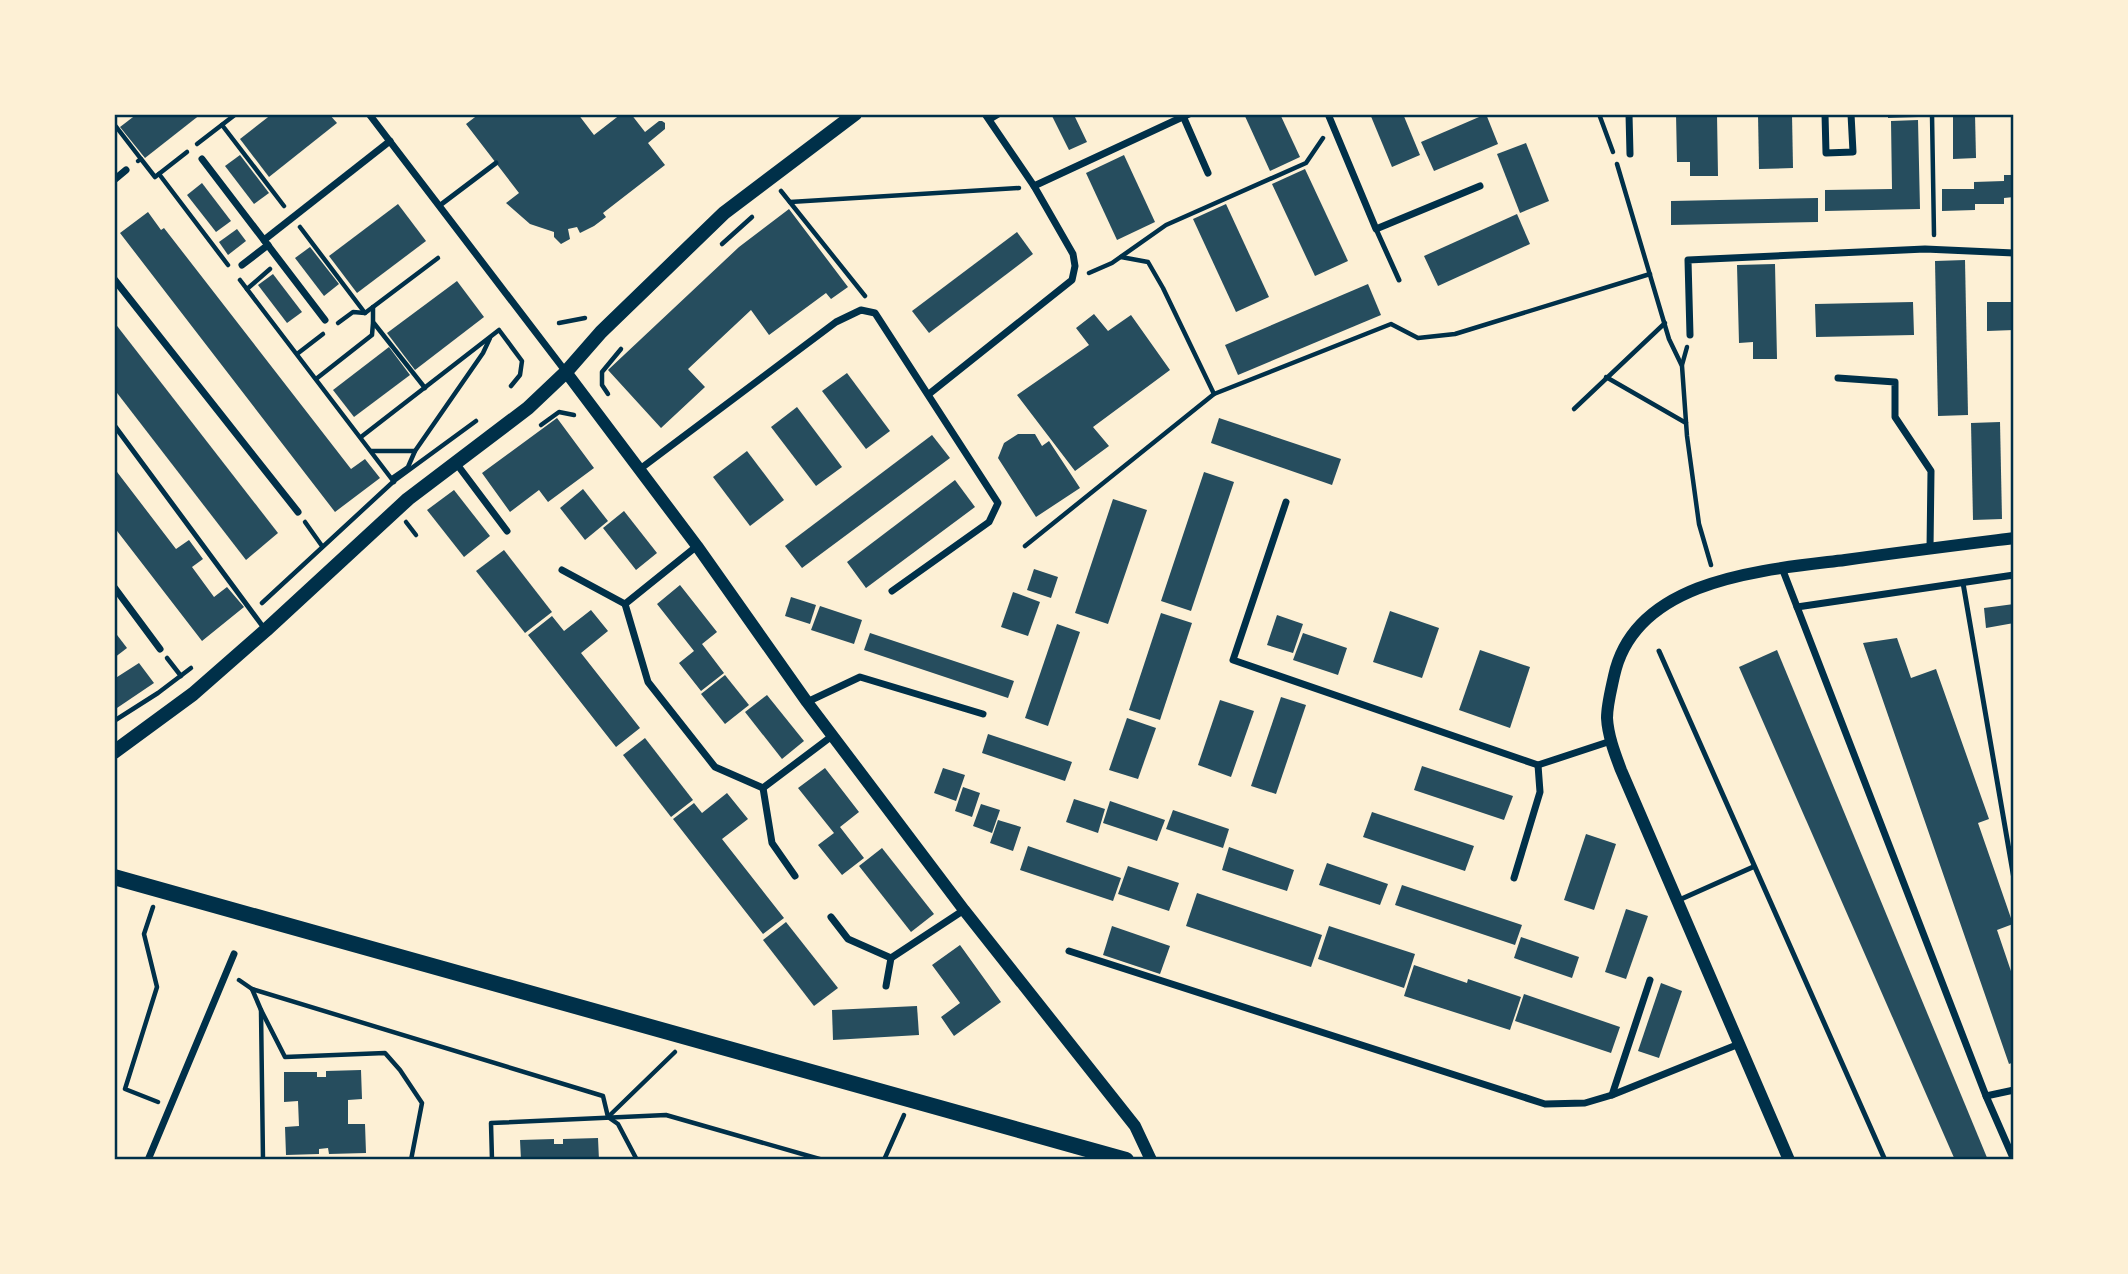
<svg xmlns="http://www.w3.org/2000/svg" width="2128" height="1274" font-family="'PT Sans Narrow',sans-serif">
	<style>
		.building { fill: #264d5e }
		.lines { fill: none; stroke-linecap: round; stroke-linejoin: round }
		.path { stroke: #003049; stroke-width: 4.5 }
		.service { stroke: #003049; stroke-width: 5 }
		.minor { stroke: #003049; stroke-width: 7 }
		.tertiary { stroke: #003049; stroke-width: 12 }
		.secondary { stroke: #003049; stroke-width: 14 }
		.primary { stroke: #003049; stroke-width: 16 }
		.neatline { fill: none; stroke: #003049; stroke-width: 2.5 }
	</style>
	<rect width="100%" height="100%" fill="#fdf0d5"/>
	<g class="building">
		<polygon points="137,114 201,114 145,158 120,127"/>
		<polygon points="272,114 329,114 337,123 269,177 240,139"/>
		<polygon points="479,114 578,114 594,135 621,114 631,114 645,132 659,121 662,121 665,123 665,129 648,143 665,165 603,213 606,217 594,226 580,233 577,227 568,229 570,239 561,244 554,237 554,232 530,224 506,203 519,193 466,124"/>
		<polygon points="1051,114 1080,114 1075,117 1087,142 1069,150"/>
		<polygon points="1244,114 1280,114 1300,157 1270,171"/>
		<polygon points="1370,114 1403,114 1420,155 1392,167"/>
		<polygon points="1486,114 1498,144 1434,171 1421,142"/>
		<polygon points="1676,114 1717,114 1718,176 1690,176 1690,162 1677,162"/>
		<polygon points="1758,114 1792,114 1793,168 1759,169"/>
		<polygon points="1888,114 1918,114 1918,117 1888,118"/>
		<polygon points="1953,114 1975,114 1976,158 1953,159"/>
		<polygon points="1918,120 1920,209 1825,211 1825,190 1892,189 1891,121"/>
		<polygon points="1526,143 1549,201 1520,213 1497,154"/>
		<polygon points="240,155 269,193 254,204 225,166"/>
		<polygon points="1124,155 1155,222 1117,240 1086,173"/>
		<polygon points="1305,169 1348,261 1315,276 1272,184"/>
		<polygon points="2004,175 2014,175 2014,197 2004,198 2004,204 1975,204 1975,210 1942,211 1942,189 1974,189 1974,182 2004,181"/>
		<polygon points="202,183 231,221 216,232 187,195"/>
		<polygon points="1818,198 1818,222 1671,225 1671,201"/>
		<polygon points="398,204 426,241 357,293 329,256"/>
		<polygon points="1226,204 1269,297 1236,312 1193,219"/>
		<polygon points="789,209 848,287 831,299 826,293 769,335 751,310 688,369 705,387 661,428 608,370 739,247"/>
		<polygon points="148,212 161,230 164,228 351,469 365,459 380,478 335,512 120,233"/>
		<polygon points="1517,214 1530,244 1438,286 1424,256"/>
		<polygon points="237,229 246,241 228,255 219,242"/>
		<polygon points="1017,232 1033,254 929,333 912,311"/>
		<polygon points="310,247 339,284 324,296 295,258"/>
		<polygon points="1965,260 1968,415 1938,416 1935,261"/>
		<polygon points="1775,264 1777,359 1753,359 1753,342 1739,343 1737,265"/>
		<polygon points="273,274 302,312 287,323 258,285"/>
		<polygon points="457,281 484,317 415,370 387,333"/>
		<polygon points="1368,284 1381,315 1238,375 1225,345"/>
		<polygon points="1913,302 1914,335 1816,337 1815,304"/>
		<polygon points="1987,302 2014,302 2014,330 1987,331"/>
		<polygon points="1094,314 1108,331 1131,315 1170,370 1093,427 1109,446 1075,471 1017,395 1089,345 1076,328"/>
		<polygon points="114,322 278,533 246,560 114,389"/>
		<polygon points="389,347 410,375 354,417 333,390"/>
		<polygon points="847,373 890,431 866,449 822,391"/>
		<polygon points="797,407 842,467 816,486 771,427"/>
		<polygon points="557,418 594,468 548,502 539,490 510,512 482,473"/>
		<polygon points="1219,418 1341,459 1332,485 1211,443"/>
		<polygon points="2000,422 2002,519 1973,520 1971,423"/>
		<polygon points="1018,434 1035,434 1042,446 1049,441 1080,488 1036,517 998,458 1004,443"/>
		<polygon points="932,435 950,458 802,568 785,546"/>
		<polygon points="747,451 784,500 750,526 713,477"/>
		<polygon points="114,468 176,549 189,540 203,559 192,567 214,597 227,587 244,607 202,641 114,527"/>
		<polygon points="1204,472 1234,482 1191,611 1161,601"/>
		<polygon points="955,480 975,507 866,588 847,562"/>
		<polygon points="583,489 608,521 585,540 560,508"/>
		<polygon points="454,490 490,536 464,557 427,510"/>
		<polygon points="1113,499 1147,510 1108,624 1075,613"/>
		<polygon points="624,511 657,553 636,570 603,528"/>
		<polygon points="504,550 552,612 525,633 476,571"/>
		<polygon points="1034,569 1058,577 1051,598 1027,590"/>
		<polygon points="680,585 717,632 702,644 724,673 701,691 679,663 694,651 657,604"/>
		<polygon points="1013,592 1040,602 1028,636 1001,627"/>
		<polygon points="791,597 816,605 810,624 785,616"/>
		<polygon points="2014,604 2014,623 1986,628 1984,608"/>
		<polygon points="820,606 862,620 854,644 811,630"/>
		<polygon points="591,610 608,631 581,653 640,728 616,747 528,635 552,616 564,631"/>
		<polygon points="1390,611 1439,628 1422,678 1373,662"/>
		<polygon points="1161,613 1192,623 1160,720 1129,710"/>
		<polygon points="1277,615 1303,624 1293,653 1267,645"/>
		<polygon points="1057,624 1080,632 1048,726 1025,718"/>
		<polygon points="114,631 127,648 114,658"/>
		<polygon points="870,633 1014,681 1008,698 864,650"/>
		<polygon points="1303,633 1347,648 1338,675 1293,660"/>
		<polygon points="1897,638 1911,678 1936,669 1989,819 1978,823 2013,924 1997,930 2014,980 2014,1004 2012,1005 2014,1011 2014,1062 2009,1064 1863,643"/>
		<polygon points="1480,650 1530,667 1510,728 1459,710"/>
		<polygon points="1777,650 1988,1160 1955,1160 1739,667"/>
		<polygon points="139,663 154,683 114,710 114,679"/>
		<polygon points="725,675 749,705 725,724 701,694"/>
		<polygon points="767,695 804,741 782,759 745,712"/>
		<polygon points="1281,697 1306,705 1276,794 1251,786"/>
		<polygon points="1220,700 1254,711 1231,777 1198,765"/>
		<polygon points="1127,718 1156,728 1138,779 1109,770"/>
		<polygon points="988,734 1072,762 1065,781 982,753"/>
		<polygon points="645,738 693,800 671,817 623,755"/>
		<polygon points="1422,766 1513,796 1504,820 1414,790"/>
		<polygon points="825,768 859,812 840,827 864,858 842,875 818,845 834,833 798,788"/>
		<polygon points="943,768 965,775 956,801 934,793"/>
		<polygon points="963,787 980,793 972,817 955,811"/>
		<polygon points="727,793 748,819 722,839 784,918 763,934 673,819 694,803 702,813"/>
		<polygon points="1074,799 1105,809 1098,833 1066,822"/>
		<polygon points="1110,801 1165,820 1157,841 1103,823"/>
		<polygon points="981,804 1000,810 992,833 973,826"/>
		<polygon points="1173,810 1229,829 1223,848 1166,829"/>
		<polygon points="1372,812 1474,846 1465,871 1363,837"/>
		<polygon points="998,820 1021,827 1013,851 990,843"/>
		<polygon points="1586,834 1616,844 1594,910 1564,900"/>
		<polygon points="1028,846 1121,878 1113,901 1020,870"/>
		<polygon points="1229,847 1294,870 1287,891 1222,870"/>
		<polygon points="882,848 934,914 911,932 859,866"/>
		<polygon points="1327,863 1388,884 1380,905 1319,885"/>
		<polygon points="1128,866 1179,883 1169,911 1118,894"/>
		<polygon points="1402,885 1522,925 1515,945 1395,905"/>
		<polygon points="1197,893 1322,935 1311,967 1186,926"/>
		<polygon points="1626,909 1648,916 1626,979 1605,972"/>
		<polygon points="786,922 838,988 814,1006 763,940"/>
		<polygon points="1112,926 1170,946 1160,974 1103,955"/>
		<polygon points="1329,926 1415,954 1404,988 1318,959"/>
		<polygon points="1521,937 1579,957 1572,978 1514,958"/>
		<polygon points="960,945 1001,1002 954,1036 941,1017 960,1003 932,965"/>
		<polygon points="1414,965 1467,983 1468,979 1521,997 1510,1030 1404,996"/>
		<polygon points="1661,983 1682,991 1659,1058 1638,1051"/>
		<polygon points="1524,994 1620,1027 1611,1053 1515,1021"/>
		<polygon points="917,1006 919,1035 833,1040 832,1010"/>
		<polygon points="361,1070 362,1099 348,1100 348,1124 365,1124 366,1153 329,1154 328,1148 319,1149 319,1154 286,1155 285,1127 299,1126 298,1101 284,1102 284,1072 317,1072 317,1077 326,1077 326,1071"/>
		<polygon points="598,1138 599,1160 521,1160 520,1140 554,1139 554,1144 563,1144 563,1139"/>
	</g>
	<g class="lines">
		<g class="path">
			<polyline points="1599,114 1613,152"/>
			<polyline points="1932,114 1934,235"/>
			<polyline points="114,124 141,159"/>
			<polyline points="222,125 284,206"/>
			<polyline points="197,144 236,114"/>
			<polyline points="138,161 141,159 155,177 187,152"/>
			<polyline points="1617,164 1669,339 1682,366 1687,436 1699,524 1711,565"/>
			<polyline points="159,174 228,265"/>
			<polyline points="781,191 865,296"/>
			<polyline points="790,202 1019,188"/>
			<polyline points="300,227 365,313"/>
			<polyline points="722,244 752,217"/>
			<polyline points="1121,257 1148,262 1163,288 1214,394 1391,324 1418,338 1455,334 1650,274"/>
			<polyline points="1089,273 1112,263 1166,225 1306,163 1323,138"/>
			<polyline points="240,280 394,482"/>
			<polyline points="247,289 270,269"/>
			<polyline points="373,307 373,322 425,388"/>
			<polyline points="338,323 353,312 365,313 438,258"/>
			<polyline points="559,323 585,318"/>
			<polyline points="297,354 323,334"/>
			<polyline points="1682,365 1687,347"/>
			<polyline points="1606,377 1686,423"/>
			<polyline points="316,379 372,335 373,323"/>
			<polyline points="608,394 602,385 602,372 621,349"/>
			<polyline points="1574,409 1665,323"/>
			<polyline points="541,425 559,412 574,415"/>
			<polyline points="361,437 499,330 522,361 520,375 511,386"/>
			<polyline points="371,451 415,451"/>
			<polyline points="392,478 408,467 415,451 483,353 490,338"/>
			<polyline points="305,522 322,546"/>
			<polyline points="406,522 416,535"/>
			<polyline points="1025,546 1214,394"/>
			<polyline points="262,603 394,481 476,421"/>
			<polyline points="167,658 181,676"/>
			<polyline points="114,721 158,693 191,668"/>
			<polyline points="153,907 144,934 157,987 125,1089 158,1102"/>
			<polyline points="239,980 252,989 261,1010 263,1160"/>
			<polyline points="252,989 603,1096 608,1117"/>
			<polyline points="261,1010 285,1057 385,1053 400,1070 422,1103 411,1160"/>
			<polyline points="492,1160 491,1123 666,1115 823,1160"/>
			<polyline points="637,1160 618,1124 608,1117 675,1052"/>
			<polyline points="884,1160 904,1115"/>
		</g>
		<g class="service">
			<polyline points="990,120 1000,114"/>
			<polyline points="439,206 496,163"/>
			<polyline points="1376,229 1399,280"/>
			<polyline points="114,425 264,628"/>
			<polyline points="1963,583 2014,879"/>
			<polyline points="1659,651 1885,1160"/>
			<polyline points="1679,900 1753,867"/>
		</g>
		<g class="minor">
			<polyline points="369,114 566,372"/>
			<polyline points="985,114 1034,186 1189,114"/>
			<polyline points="1328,114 1376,229 1480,186"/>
			<polyline points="1629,114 1630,154"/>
			<polyline points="1825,114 1826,153 1853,152 1851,114"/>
			<polyline points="1183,116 1208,173"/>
			<polyline points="202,159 325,320"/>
			<polyline points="114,180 126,170"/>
			<polyline points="264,240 390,141"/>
			<polyline points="242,265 268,245"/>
			<polyline points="114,279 298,512"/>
			<polyline points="1690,335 1688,260 1925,249 2014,253"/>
			<polyline points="1838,378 1895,382 1895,417 1931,471 1930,549"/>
			<polyline points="929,394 1072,280 1075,266 1073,254 1034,186"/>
			<polyline points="456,463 507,531"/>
			<polyline points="640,469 836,322 861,310 875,313 998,503 989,522 892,591"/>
			<polyline points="1286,502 1233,660 1538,765 1611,741"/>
			<polyline points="1782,568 1986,1096 2014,1160"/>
			<polyline points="562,570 625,604 697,546"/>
			<polyline points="114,587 160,649"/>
			<polyline points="625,604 648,682 715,767 763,788 832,736"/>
			<polyline points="1797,607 2014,575"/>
			<polyline points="807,702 860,677 983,714"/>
			<polyline points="763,788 772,843 795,876"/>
			<polyline points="1514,878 1540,792 1538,765"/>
			<polyline points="831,917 848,939 891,958 964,910"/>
			<polyline points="1069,951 1545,1104 1585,1103 1612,1095 1739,1044"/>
			<polyline points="886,986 891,958"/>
			<polyline points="1612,1095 1650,980"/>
			<polyline points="1986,1096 2014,1090"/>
			<polyline points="148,1160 234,954"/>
		</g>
		<g class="tertiary">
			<polyline points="566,372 697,546 807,702 964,910 1135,1126 1151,1160"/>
			<path d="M1789 1160 1621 770C1615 754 1608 736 1607 718 1607 705 1611 690 1614 676 1635 578 1764 570 1845 560 1901 552 1958 545 2014 538"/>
		</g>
		<polyline class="secondary" points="114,752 193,694 266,630 408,499 528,408 566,372 601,332 724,213 855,114"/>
		<polyline class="primary" points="114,877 1126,1160"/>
	</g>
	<rect width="2128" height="1274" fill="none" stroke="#fdf0d5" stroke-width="231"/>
	<rect x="116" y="116" width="1896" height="1042" class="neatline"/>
</svg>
